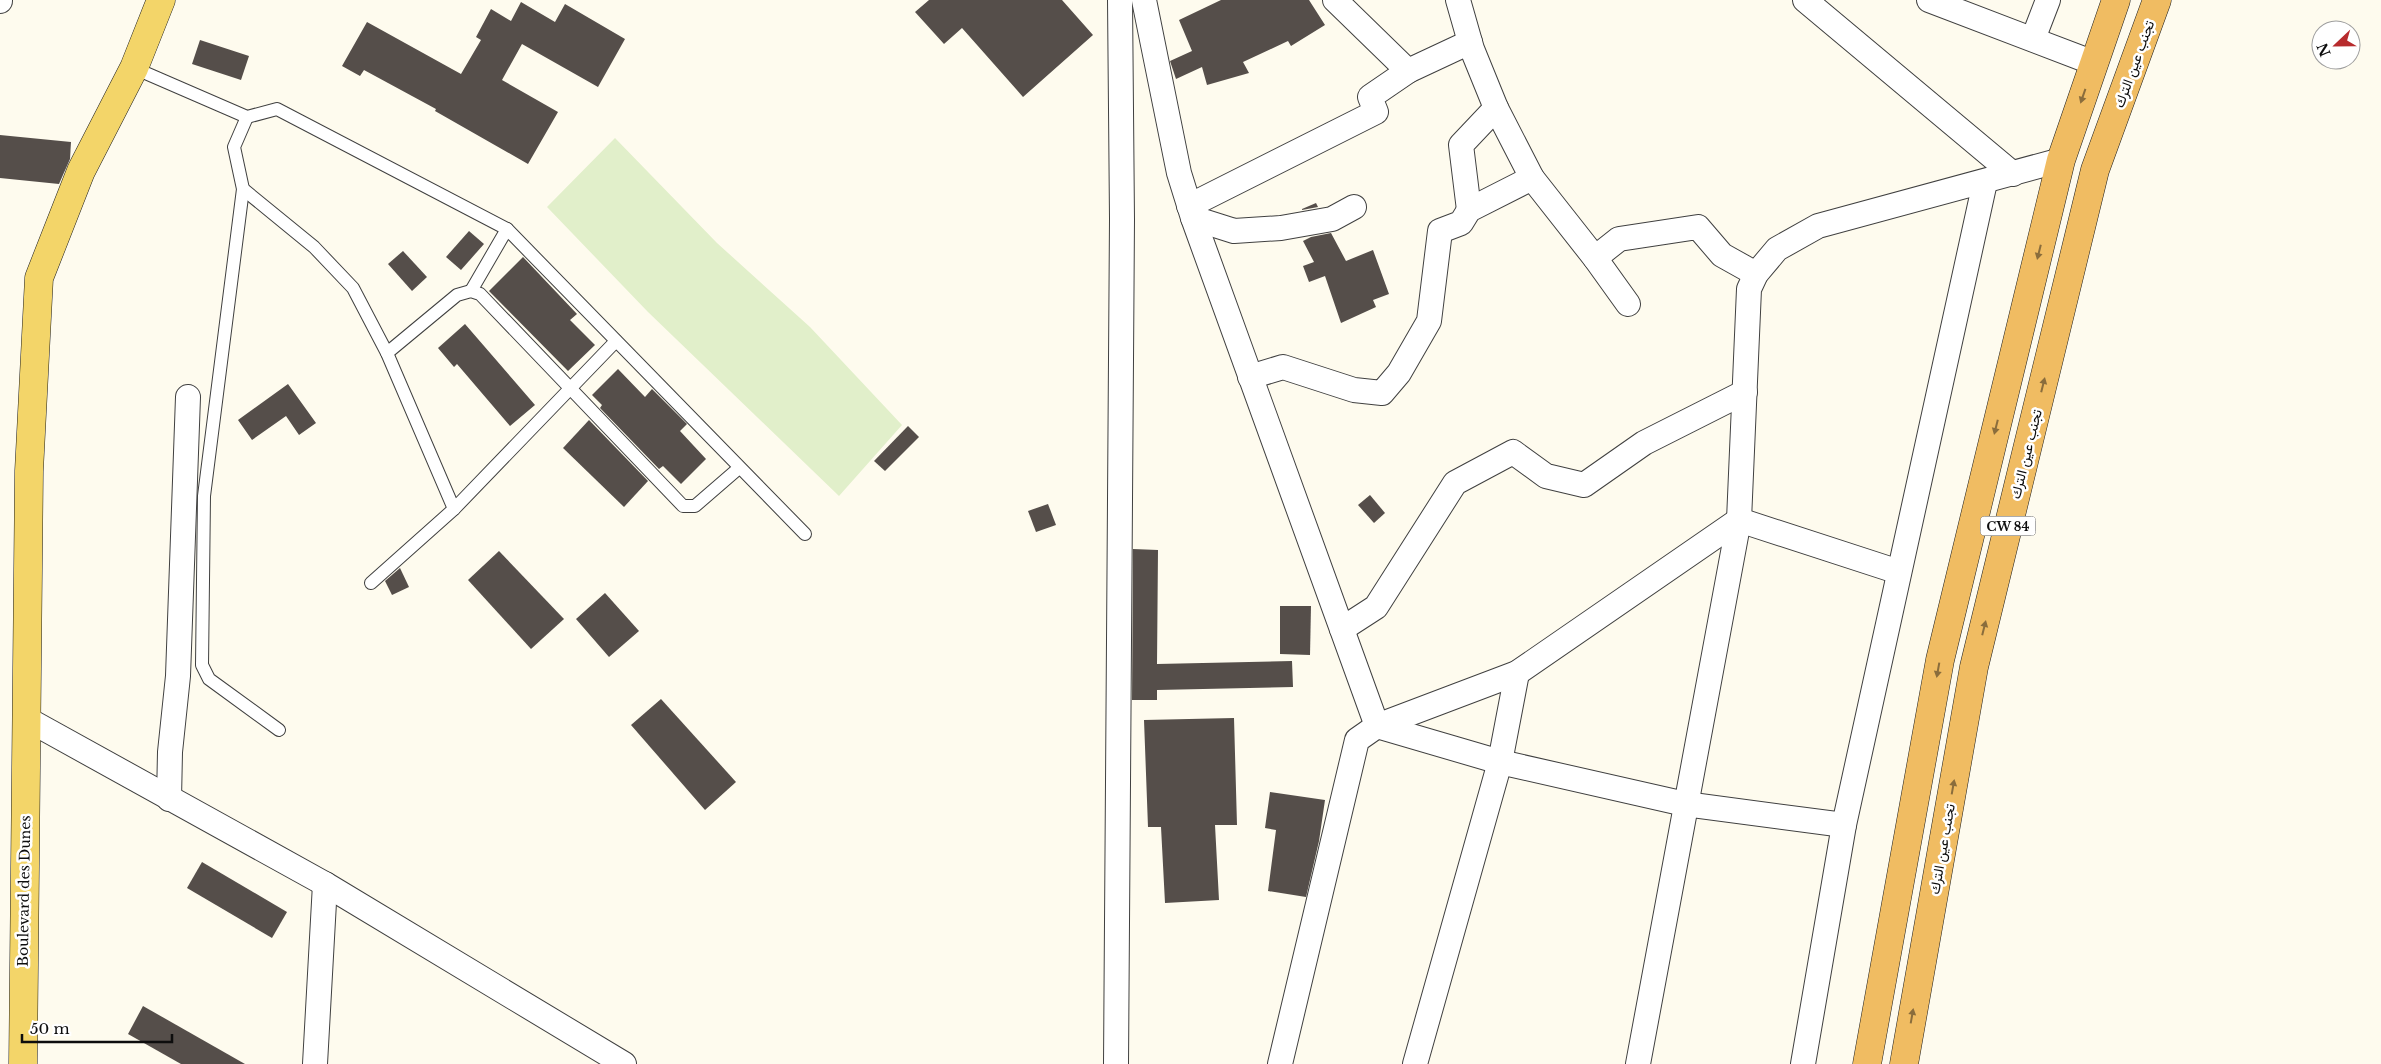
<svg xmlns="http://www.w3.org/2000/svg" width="2381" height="1064" font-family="'Libre Baskerville',Vazirmatn,serif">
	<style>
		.pitch { fill: #e1efca }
		.building { fill: #554e4a }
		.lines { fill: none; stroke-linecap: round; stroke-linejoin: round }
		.service-casing { stroke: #404040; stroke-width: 14 }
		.minor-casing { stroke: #404040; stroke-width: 26 }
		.primary-casing { stroke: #1e1e1e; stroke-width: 29 }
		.trunk-casing { stroke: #1e1e1e; stroke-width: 29 }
		.service { stroke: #fff; stroke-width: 12 }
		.minor { stroke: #fff; stroke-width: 24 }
		.primary { stroke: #f3d569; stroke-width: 28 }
		.trunk { stroke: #f0bc62; stroke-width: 28 }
		.oneway { fill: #8a6d3c }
		.labels { text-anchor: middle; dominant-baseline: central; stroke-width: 5; stroke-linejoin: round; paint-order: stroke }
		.shield { fill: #fff; stroke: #565656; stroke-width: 1 }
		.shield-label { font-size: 12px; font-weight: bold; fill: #0d0d0d }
		.street-label { font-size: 14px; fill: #0d0d0d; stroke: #fff }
	</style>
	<rect width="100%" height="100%" fill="#fefbee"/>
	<polygon class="pitch" points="615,138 717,243 810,327 902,425 839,496 648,312 547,207"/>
	<g class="building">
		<polygon points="929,0 1062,0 1093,35 1023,97 962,28 944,44 915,12"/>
		<polygon points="1221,0 1309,0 1325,25 1291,46 1288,41 1243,62 1249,73 1207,85 1202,67 1176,79 1170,61 1192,51 1179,20"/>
		<polygon points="521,2 555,22 565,4 625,39 598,87 522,44 502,80 558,112 528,164 435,111 436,109 364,70 360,76 342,66 367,22 461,74 481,40 476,37 491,9 511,21"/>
		<polygon points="200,40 249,56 241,80 192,64"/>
		<polygon points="0,135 71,142 70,159 59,184 0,178"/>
		<polygon points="1316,203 1318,207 1302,210 1302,209"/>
		<polygon points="469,231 484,244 461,270 446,257"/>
		<polygon points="1331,233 1346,261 1373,250 1389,294 1373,300 1376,307 1341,323 1325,276 1309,282 1303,266 1314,262 1303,241 1311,237"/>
		<polygon points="403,251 427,277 412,291 388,264"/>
		<polygon points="523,257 577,314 570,320 595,345 568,371 489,291"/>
		<polygon points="465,324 535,405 510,426 457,364 454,367 438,348"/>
		<polygon points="618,369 645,397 652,389 687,424 680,431 706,459 681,484 663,466 659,469 600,408 602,405 592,395"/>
		<polygon points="288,384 316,423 299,435 286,416 252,440 238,420"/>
		<polygon points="589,420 648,481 624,507 563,448"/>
		<polygon points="908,426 919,437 885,471 874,461"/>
		<polygon points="1370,495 1385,513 1374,523 1358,505"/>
		<polygon points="1048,504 1056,525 1036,532 1028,511"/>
		<polygon points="1133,549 1158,550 1157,664 1292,661 1293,687 1157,690 1157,700 1132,700"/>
		<polygon points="499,551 564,619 531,649 468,580"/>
		<polygon points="400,568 409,587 392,595 385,581"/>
		<polygon points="605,593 639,631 609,657 576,619"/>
		<polygon points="1280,606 1311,606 1310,655 1280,654"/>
		<polygon points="661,699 736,782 705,810 631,725"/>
		<polygon points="1234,718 1237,825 1215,825 1219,900 1165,903 1161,827 1148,827 1144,720"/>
		<polygon points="1270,792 1325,800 1319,841 1306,897 1268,891 1276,830 1265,828"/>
		<polygon points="202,862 287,912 272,938 187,888"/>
		<polygon points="143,1006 245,1064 181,1064 128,1034"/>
	</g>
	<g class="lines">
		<g class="service-casing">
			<g id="service">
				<polyline points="134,68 247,117 277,109 507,229 805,534"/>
				<polyline points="247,117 234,147 243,189 204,496 202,665 209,679 279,730"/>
				<polyline points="243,189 314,247 353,288 387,353 454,509"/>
				<polyline points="471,291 507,229"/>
				<polyline points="387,353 457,295 471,291 480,294 683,506 695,506 739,468"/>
				<polyline points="371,583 454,509 616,341"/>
			</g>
		</g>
		<g class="minor-casing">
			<g id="minor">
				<polyline points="1144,0 1179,173 1193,218 1377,726"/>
				<polyline points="1335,0 1408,71 1470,42"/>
				<polyline points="1458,0 1472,49 1496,108 1532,178 1595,258 1628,304"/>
				<polyline points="1805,0 2013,174"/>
				<polyline points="1929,0 2094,63"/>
				<polyline points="0,1 0,0"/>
				<polyline points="2033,39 2048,0"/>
				<polyline points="1189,206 1376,112 1370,97 1408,71"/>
				<polyline points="1469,210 1461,145 1496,108"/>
				<polyline points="1193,218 1234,231 1281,228 1332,219 1354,207"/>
				<polyline points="1595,258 1619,239 1698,227 1722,255 1756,274"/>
				<polyline points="1250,377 1283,367 1354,390 1382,393 1399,373 1429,321 1440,231 1461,223 1469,210 1532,178"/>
				<polyline points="1342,629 1376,607 1455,483 1513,452 1546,476 1584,485 1644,443 1745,392"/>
				<polyline points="25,718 325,884 624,1064"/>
				<polyline points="1377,726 1500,762 1685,804 1844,825"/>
				<polyline points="169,799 170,752 178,676 188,397"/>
				<polyline points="315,1064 325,884"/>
				<polyline points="1116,1064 1122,219 1120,0"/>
				<polyline points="1280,1064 1357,740 1377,726 1517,673 1739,520 1899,572"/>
				<polyline points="1415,1064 1500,762 1517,673"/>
				<polyline points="1638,1064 1739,520 1749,289 1756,274 1777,249 1818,226 2061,160"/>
				<polyline points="1803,1064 1844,825 1985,182"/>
			</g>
		</g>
		<g class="primary-casing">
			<polyline id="primary" points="23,1064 29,471 39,278 81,171 134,68 161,0"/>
		</g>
		<g class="trunk-casing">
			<g id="trunk">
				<polyline points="1867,1064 1940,660 2061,160 2116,0"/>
				<polyline points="1904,1064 1974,667 2095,170 2157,0"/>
			</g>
		</g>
		<use href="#service" class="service"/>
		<use href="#minor" class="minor"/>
		<use href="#primary" class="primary"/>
		<use href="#trunk" class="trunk"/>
	</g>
	<defs><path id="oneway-solid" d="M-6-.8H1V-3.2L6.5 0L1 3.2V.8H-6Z" transform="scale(1.25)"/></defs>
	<g class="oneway">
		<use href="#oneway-solid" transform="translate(2083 96) rotate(109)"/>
		<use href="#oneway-solid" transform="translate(2039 252) rotate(104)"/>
		<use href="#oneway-solid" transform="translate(2043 385) rotate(-76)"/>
		<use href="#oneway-solid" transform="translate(1996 427) rotate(104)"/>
		<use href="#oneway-solid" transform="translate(1984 628) rotate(-76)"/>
		<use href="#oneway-solid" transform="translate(1938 670) rotate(100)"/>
		<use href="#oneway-solid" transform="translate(1953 787) rotate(-80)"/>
		<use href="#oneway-solid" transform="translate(1912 1016) rotate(-80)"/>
	</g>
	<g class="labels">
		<rect class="shield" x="1980.5" y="516.5" width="55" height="19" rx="4"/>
		<g class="shield-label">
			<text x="2008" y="526">CW 84</text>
		</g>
		<g class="street-label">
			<text transform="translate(2134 64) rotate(-70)">تجنب عين الترك</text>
			<text transform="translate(2026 454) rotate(-76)">تجنب عين الترك</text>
			<text transform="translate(1942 849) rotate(-80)">تجنب عين الترك</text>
			<text transform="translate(24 891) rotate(-89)">Boulevard des Dunes</text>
		</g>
	</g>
	<g transform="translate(2336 45) rotate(248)"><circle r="24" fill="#ffffff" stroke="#9e9e9e"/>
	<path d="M0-4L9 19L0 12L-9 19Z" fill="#b72b2d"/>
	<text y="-8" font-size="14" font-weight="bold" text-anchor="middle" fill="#0d0d0d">N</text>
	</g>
	<path d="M22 1034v8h150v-8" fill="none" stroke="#0d0d0d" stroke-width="2.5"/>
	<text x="30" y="1034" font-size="15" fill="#0d0d0d" stroke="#ffffff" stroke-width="4" paint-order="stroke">50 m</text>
</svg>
